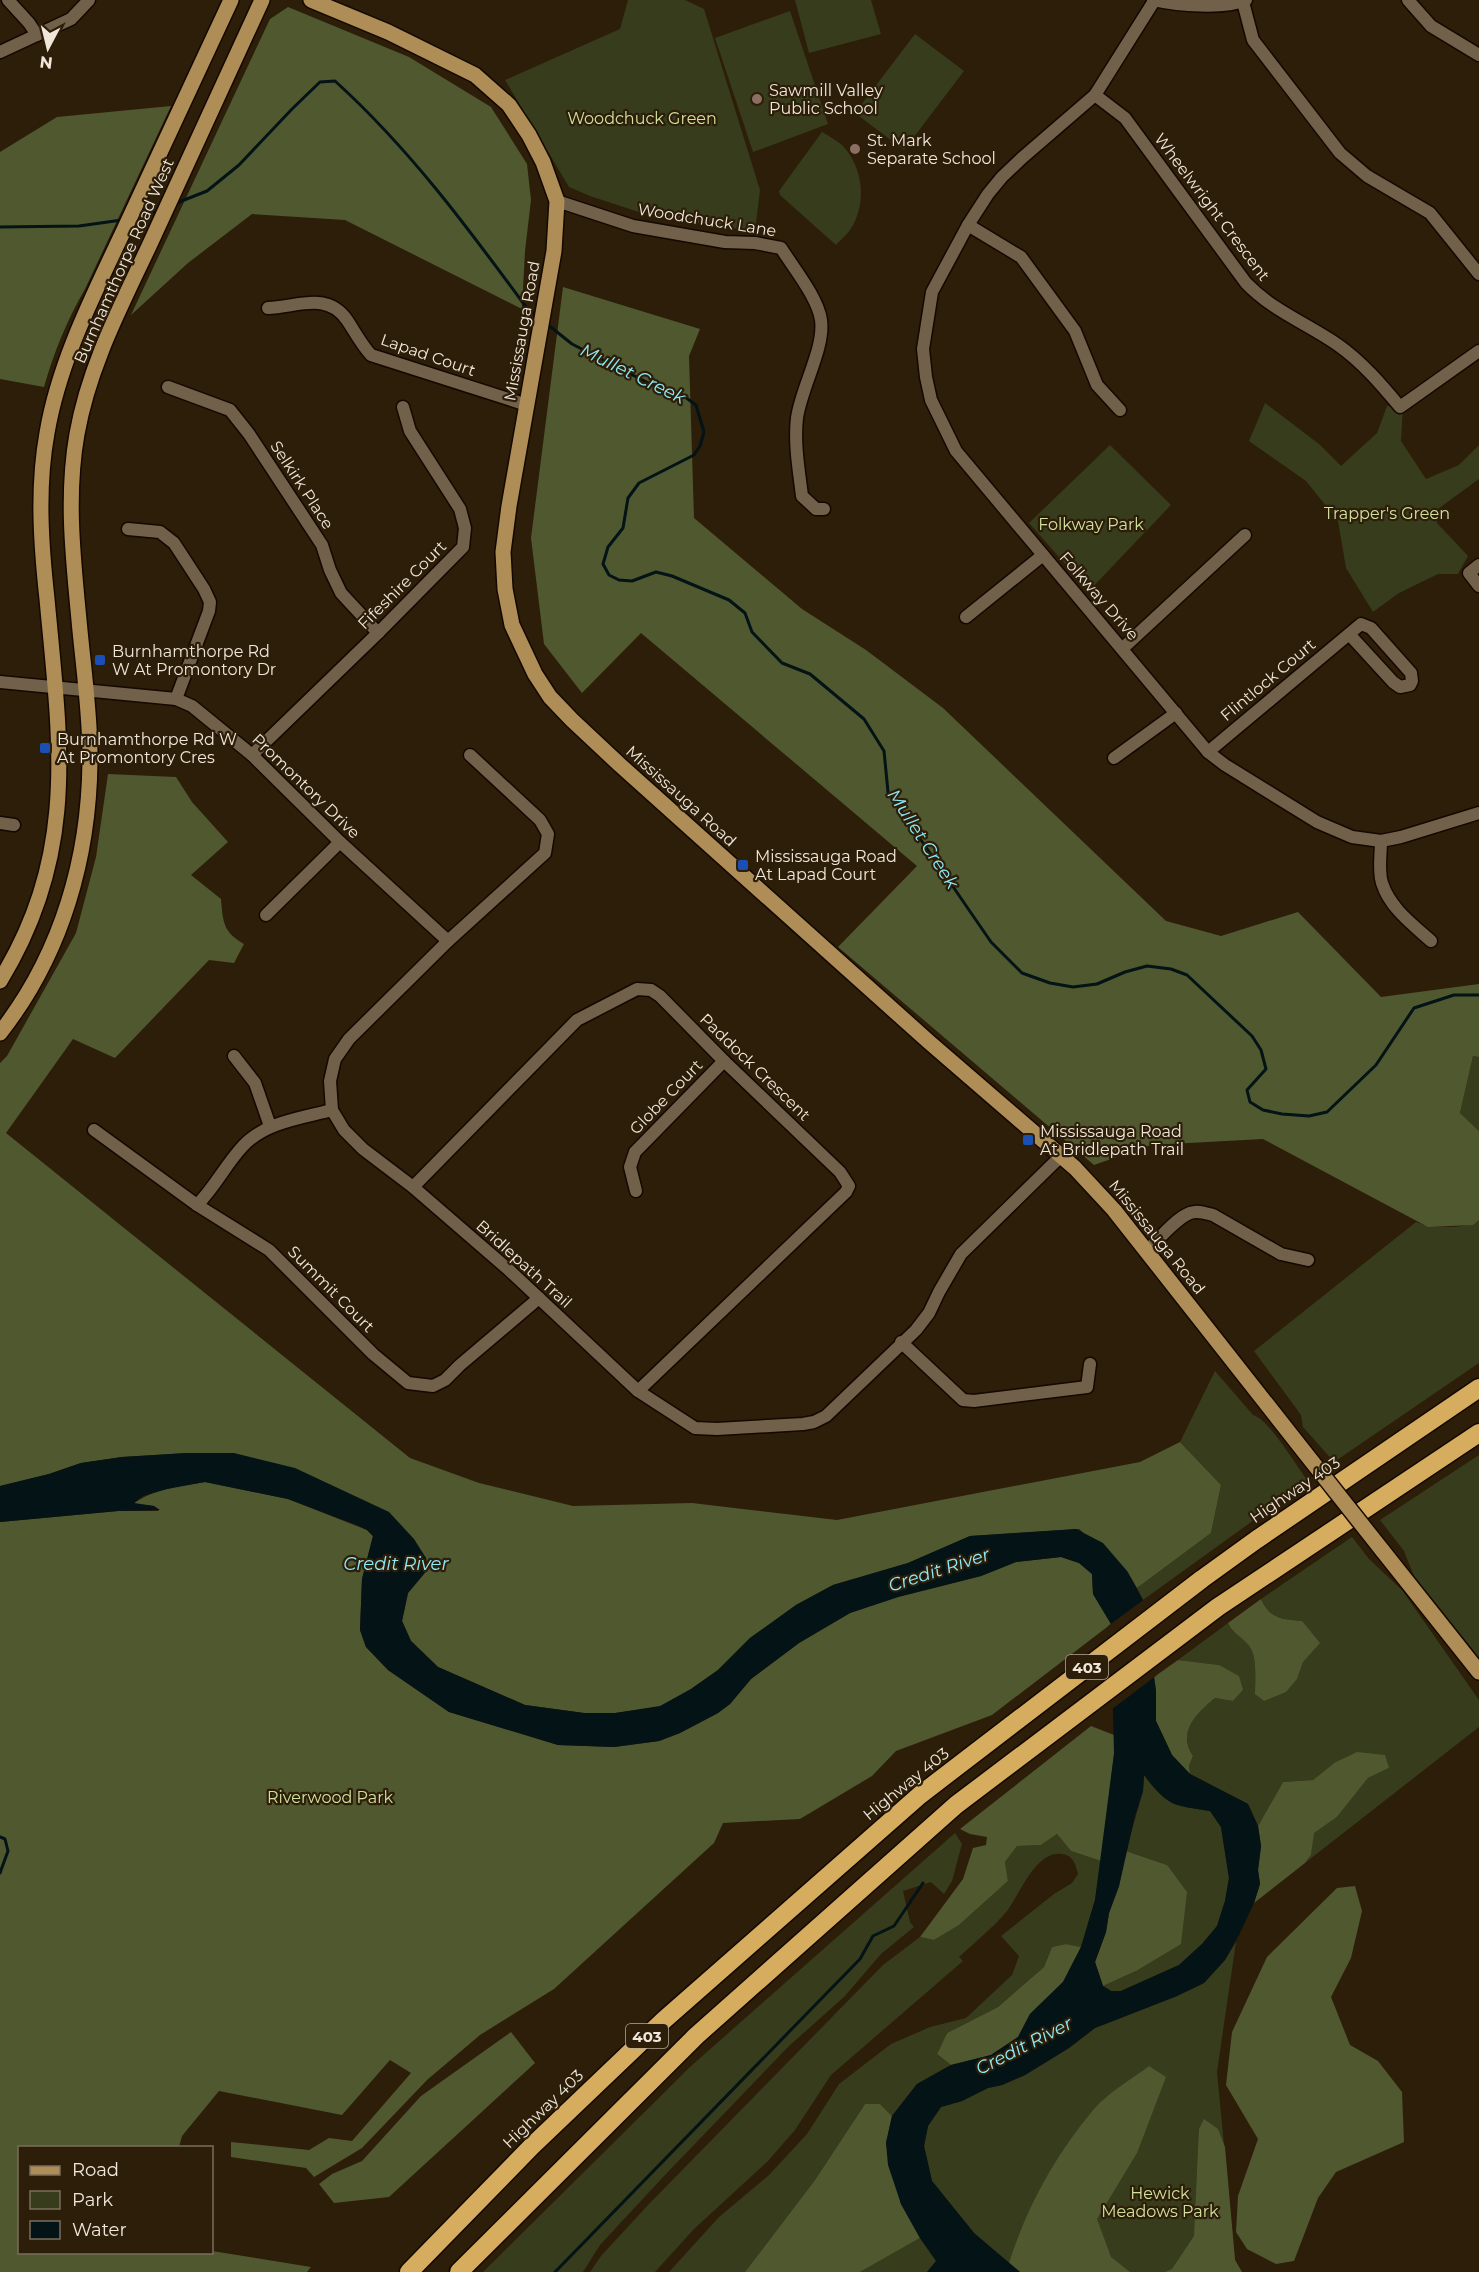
<svg xmlns="http://www.w3.org/2000/svg" width="1479" height="2272" font-family="Montserrat,sans-serif">
	<style>
		.green { fill: #363c1c }
		.forest { fill: #505830 }
		.water { fill: #031316; fill-rule: evenodd }
		.pier { fill: #2c1e09 }
		.lines { fill: none; stroke-linecap: round; stroke-linejoin: round }
		.stream { stroke: #031316; stroke-width: 3 }
		.minor-casing { stroke: #140800; stroke-width: 15 }
		.major-casing { stroke: #140800; stroke-width: 18 }
		.highway-casing { stroke: #140800; stroke-width: 21 }
		.minor { stroke: #71604a; stroke-width: 12 }
		.major { stroke: #ae8e56; stroke-width: 15 }
		.highway { stroke: #d6ad5e; stroke-width: 18 }
		.major-bridge-casing { stroke: #140800; stroke-width: 18; stroke-linecap: butt }
		.major-bridge { stroke: #ae8e56; stroke-width: 15 }
		.education-dot { fill: #8d6e63; stroke: #2c1e09; stroke-width: 2 }
		.transit-dot { fill: #1a4fb4; stroke: #2c1e09; stroke-width: 2 }
		.labels { text-anchor: middle; dominant-baseline: central; stroke-width: 4.5; stroke-linejoin: round; paint-order: stroke }
		.shield { fill: #2c1e09; stroke: #b5aa9b; stroke-width: 1.5 }
		.shield-label { font-size: 15px; font-weight: bold; fill: #f0e6d9 }
		.poi-label { font-size: 16px; fill: #f0e6d9; stroke: #2c1e09; text-anchor: start }
		.park-label { font-size: 16px; fill: #d1e19d; stroke: #2c1e09 }
		.street-label { font-size: 16px; fill: #f0e6d9; stroke: #2c1e09 }
		.water-label { font-size: 18px; font-style: italic; fill: #8debfa; stroke: #2c1e09 }
	</style>
	<rect width="100%" height="100%" fill="#2c1e09"/>
	<g class="green">
		<polygon points="628,0 685,0 704,9 760,190 755,231 654,217 590,196 569,187 505,80 620,29"/>
		<polygon points="795,0 871,0 881,34 809,53"/>
		<polygon points="790,11 828,124 753,152 715,38"/>
		<polygon points="915,34 964,71 904,150 855,113"/>
		<path d="M822 132C829 136 836 140 842 145 863 167 867 202 852 227 848 234 841 239 836 245L780 195 779 191Z"/>
		<polygon points="1265,403 1319,444 1341,466 1377,433 1387,406 1403,407 1401,441 1426,479 1459,465 1479,445 1479,479 1438,509 1437,523 1468,556 1458,574 1438,574 1399,593 1373,612 1346,568 1338,521 1306,481 1249,441"/>
		<polygon points="1110,445 1171,505 1089,591 1029,523"/>
		<polygon points="1473,1056 1479,1057 1479,1131 1460,1113"/>
		<path d="M1479 1220V1363L1334 1462 1303 1427 1301 1415 1254 1351 1416 1222C1430 1228 1466 1230 1479 1220Z"/>
		<path d="M1215 1371 1253 1415C1269 1419 1296 1466 1308 1481L1143 1600 1137 1588 1211 1533 1221 1485 1180 1442Z"/>
		<polygon points="1479,1455 1479,1658 1414,1576 1404,1551 1380,1520"/>
		<path d="M1352 1537 1369 1559 1402 1590 1479 1700V1727L1305 1863 1311 1855 1313 1833 1337 1817 1368 1778 1389 1768 1334 1763 1313 1780 1283 1782 1258 1826 1248 1804 1190 1774 1189 1766 1193 1756C1177 1730 1196 1714 1215 1698L1233 1701 1243 1690 1219 1665 1178 1660 1228 1623C1233 1635 1246 1639 1251 1649 1257 1660 1255 1682 1255 1694L1297 1679 1303 1662 1302 1621C1281 1619 1270 1619 1261 1599Z"/>
		<path d="M1144 1775C1163 1803 1178 1806 1210 1811L1221 1827 1229 1878 1225 1901 1217 1926 1202 1944 1179 1965 1121 1991H1111L1103 1986 1136 1971 1167 1865 1126 1851 1143 1791Z"/>
		<polygon points="955,1833 962,1844 952,1881 944,1894 931,1882 903,1891 910,1922 914,1927 881,1954 844,1997 789,2046 665,2175 600,2245 583,2272 483,2272 691,2066"/>
		<path d="M1057 1834 1071 1851 1101 1861 1095 1900 1081 1947 1066 1944 1052 1947 1044 1967 998 2007 947 2033 937 2054 951 2065 917 2084 892 2116 880 2104H865L815 2180 745 2272H669L719 2217 769 2175 807 2134 839 2084 891 2044 930 2027 966 2018 1012 1975 1019 1956 1001 1936 1054 1894 1072 1883 1078 1874C1076 1865 1073 1855 1062 1854 1036 1850 1020 1894 1007 1911 993 1928 975 1942 959 1957L963 1961 831 2075 795 2130 768 2161 694 2229 655 2272H590L601 2256 648 2205 883 1965 920 1937 934 1940 959 1925 1008 1881 1005 1862 1017 1846 1041 1845Z"/>
		<polygon points="1236,1942 1217,2072 1235,2260 1242,2272 949,2272 957,2271 989,2246 974,2233 932,2181 924,2146 928,2126 941,2107 962,2101 988,2088 1002,2085 1025,2075 1069,2048 1095,2028 1177,1996 1204,1983 1225,1960"/>
		<polygon points="920,2238 937,2261 927,2272 860,2272"/>
	</g>
	<g class="forest">
		<polygon points="288,7 409,57 491,107 527,164 531,200 525,251 522,309 345,220 252,214 188,263 131,315 270,19"/>
		<path d="M171 106 85 289C67 320 54 352 44 387L0 379V152L57 117Z"/>
		<polygon points="563,287 700,329 689,356 694,518 802,609 866,650 943,708 1166,921 1221,936 1298,912 1381,997 1479,984 1479,1057 1473,1056 1460,1113 1479,1131 1479,1220 1473,1225 1428,1227 1263,1139 1151,1145 1094,1165 838,947 917,866 641,633 582,693 544,644 531,538"/>
		<path d="M108 774 176 777 192 802 228 842 191 875 221 899C223 922 223 932 244 944L234 963 209 960 115 1058 73 1039 6 1133 410 1458 479 1483 573 1506 692 1503 837 1520 1140 1462 1180 1442 1221 1485 1211 1533 1137 1588 1127 1571 1079 1529 970 1536 908 1563 833 1585 796 1605 750 1638 718 1670 691 1689 660 1707 615 1713H584L525 1705 438 1667 411 1641 402 1621 408 1593 428 1569 425 1557 234 1453H187L122 1457 81 1463 49 1474 0 1486V1063L7 1056 76 933 96 857Z"/>
		<path d="M205 1482 288 1499 367 1530 373 1536 362 1579 360 1630 366 1647 388 1670 449 1712 558 1745 614 1747 659 1741 680 1733 718 1713 730 1704 751 1679 799 1643 850 1613 898 1597 981 1576 1016 1562 1061 1557 1079 1563 1092 1574 1093 1594 1111 1624 992 1715 896 1751 872 1776 800 1819 723 1823 714 1843 554 1989 480 2035 427 2080 362 2148 314 2177 306 2168 231 2157V2142L309 2150 329 2138 352 2141 411 2073 390 2060 342 2115 219 2091 182 2136 179 2147 20 2148V2252L212 2251 311 2267 307 2272H0V1522L118 1511H159L154 1506 133 1504C153 1489 180 1486 205 1482Z"/>
		<path d="M1261 1599C1270 1619 1281 1619 1302 1621L1320 1643 1303 1662 1297 1679 1286 1692 1264 1701 1255 1694C1255 1682 1257 1660 1251 1649 1246 1639 1233 1635 1228 1623Z"/>
		<path d="M1178 1660 1219 1665 1239 1676 1243 1690 1233 1701 1215 1698C1196 1714 1177 1731 1193 1756L1189 1766 1190 1774 1172 1755 1156 1721 1154 1677Z"/>
		<polygon points="1091,1726 1114,1735 1114,1754 1101,1861 1071,1851 1057,1834 1041,1845 1017,1846 1005,1862 1008,1881 959,1925 934,1940 920,1937 963,1879 973,1848 986,1845 987,1837 970,1834 960,1829"/>
		<polygon points="1357,1752 1385,1755 1389,1768 1368,1778 1337,1817 1314,1833 1311,1855 1305,1863 1254,1903 1260,1884 1258,1870 1261,1846 1258,1826 1283,1782 1313,1780 1334,1763"/>
		<polygon points="1126,1851 1167,1865 1187,1892 1181,1944 1136,1971 1103,1986 1095,1962 1106,1932 1109,1913 1119,1886"/>
		<polygon points="1355,1886 1362,1911 1351,1958 1331,1997 1350,2045 1378,2061 1402,2092 1404,2142 1336,2172 1318,2198 1294,2261 1276,2264 1247,2249 1236,2232 1238,2196 1258,2139 1226,2085 1232,2032 1267,1957 1337,1888"/>
		<polygon points="1066,1944 1081,1947 1063,1982 1030,2014 1018,2037 991,2055 951,2065 937,2054 947,2033 998,2007 1044,1967 1052,1947"/>
		<polygon points="511,2032 535,2063 389,2197 334,2203 319,2184 332,2174 362,2161 421,2096"/>
		<path d="M1149 2066 1166 2077 1137 2153 1097 2219 1111 2257 1130 2272H1020L1009 2263C1027 2206 1056 2154 1094 2109 1109 2092 1132 2079 1149 2066Z"/>
		<polygon points="865,2104 880,2104 892,2116 886,2143 901,2204 920,2238 860,2272 745,2272 815,2180"/>
		<polygon points="1204,2119 1218,2129 1225,2147 1235,2260 1242,2272 1165,2272 1172,2269 1194,2236 1199,2129"/>
	</g>
	<path class="water" d="M187 1453H234L295 1468 389 1512 414 1539 426 1558 428 1569 408 1593 402 1621 411 1641 438 1667 525 1705 584 1713H615L660 1706 691 1689 718 1670 750 1638 796 1605 833 1585 908 1563 970 1536 1076 1529 1103 1543 1127 1571 1143 1600 1156 1690V1721L1172 1755 1190 1774 1248 1804 1258 1826 1261 1846 1258 1870 1260 1884 1254 1903 1239 1935 1225 1960 1204 1983 1177 1996 1095 2028 1069 2048 1025 2075 1002 2085 988 2088 962 2101 941 2107 928 2126 924 2146 932 2181 974 2233 1020 2272H927L936 2261 920 2238 901 2204 888 2165 886 2143 892 2116 917 2084 951 2065 991 2055 1018 2037 1030 2014 1063 1982 1081 1947 1095 1900 1114 1754 1111 1624 1093 1594 1092 1574 1079 1563 1061 1557 1016 1562 981 1576 898 1597 850 1613 799 1643 751 1679 730 1704 718 1713 680 1733 659 1741 614 1747 558 1745 449 1712 388 1670 366 1647 360 1630 362 1579 373 1536 367 1530 359 1526 288 1499 205 1482 167 1489 143 1496 134 1503 154 1506 160 1510 118 1511 0 1522V1486L49 1474 81 1463 122 1457ZM1144 1775C1169 1807 1171 1805 1210 1811L1221 1827 1229 1878 1225 1901 1217 1926 1202 1944 1179 1965 1121 1991H1111L1103 1986 1095 1962 1106 1932 1109 1913 1119 1886 1135 1816 1143 1791Z"/>
	<polygon class="pier" points="1146,1598 1157,1675 1111,1710 1108,1626"/>
	<g class="lines">
		<g class="stream">
			<path d="M174 204 207 191 239 165 292 109 320 82 335 81C409 148 468 228 526 307L537 316"/>
			<polyline points="134,218 159,210"/>
			<polyline points="0,227 79,226 122,220"/>
			<polyline points="547,324 572,344 660,389 681,394 696,405 704,432 700,446 694,455 639,483 628,498 623,528 608,547 603,564 609,575 619,580 632,581 656,572 672,576 729,600 745,613 752,632 782,663 810,674 864,719 884,751 888,792 991,942 1022,973 1050,983 1073,987 1097,984 1125,972 1147,966 1171,969 1187,975 1252,1036 1261,1050 1266,1069 1247,1090 1250,1102 1263,1110 1282,1114 1309,1116 1327,1112 1376,1065 1414,1008 1454,995 1479,995"/>
			<polyline points="0,1837 5,1839 8,1851 0,1873"/>
			<polyline points="555,2272 860,1959 873,1936 894,1926 923,1883"/>
		</g>
		<g class="minor-casing">
			<g id="minor">
				<polyline points="8,0 29,23 37,35"/>
				<path d="M1153 0C1178 5 1222 10 1246 0"/>
				<polyline points="1408,0 1431,26 1479,55"/>
				<polyline points="1154,1 1095,95 1022,158 1002,177 988,194 968,225 932,292 923,349 926,377 931,400 956,451 1208,752 1225,765 1317,822 1352,837 1381,841 1401,837 1479,813"/>
				<polyline points="1243,2 1253,40 1340,153 1367,176 1430,213 1479,274"/>
				<polyline points="0,52 71,19 89,0"/>
				<path d="M1095 95 1125 118 1246 283C1273 311 1306 323 1338 345 1362 362 1381 384 1400 407L1479 351"/>
				<path d="M557 201 633 226 725 242 755 243 781 248C793 267 818 298 821 320 825 348 801 388 797 418 794 444 799 471 802 496L816 509H824"/>
				<polyline points="968,225 1021,257 1075,331 1097,385 1120,410"/>
				<path d="M268 308C297 307 327 291 347 320 355 332 361 344 371 355L527 405"/>
				<polyline points="168,387 230,410 249,434 322,545 330,570 341,593 378,633"/>
				<polyline points="128,529 160,532 174,543 204,589 210,602 209,611 176,699"/>
				<polyline points="1479,565 1469,573 1479,586"/>
				<polyline points="966,617 1043,555"/>
				<polyline points="1123,648 1245,535"/>
				<polyline points="0,682 176,699 192,706 252,755 340,842 448,941"/>
				<polyline points="1208,752 1361,624 1371,628 1411,673 1412,681 1410,685 1400,687 1393,682 1349,634"/>
				<polyline points="252,755 378,633 463,547 465,528 460,509 410,431 403,407"/>
				<polyline points="470,755 540,820 548,834 545,853 448,941 349,1039 335,1059 330,1081 332,1110 344,1130 363,1149 413,1187 509,1270 638,1391 695,1428 717,1429 803,1424 814,1422 826,1416 916,1330 929,1313 939,1292 961,1254 1061,1156"/>
				<polyline points="1114,758 1176,713"/>
				<polyline points="0,823 14,825"/>
				<path d="M1381 841C1381 854 1378 871 1382 883 1390 908 1412 924 1431 941"/>
				<polyline points="266,915 340,842"/>
				<polyline points="234,1056 255,1083 270,1126"/>
				<polyline points="94,1130 197,1205 269,1250 373,1354 408,1383 433,1386 445,1380 460,1365 539,1298"/>
				<polyline points="413,1187 577,1020 637,989 651,990 660,996 724,1061 840,1172 849,1186 846,1192 638,1391"/>
				<polyline points="636,1191 630,1167 635,1152 724,1061"/>
				<path d="M197 1205C215 1187 226 1164 243 1146 265 1122 302 1118 332 1110"/>
				<path d="M1147 1251C1158 1240 1176 1218 1190 1213 1198 1210 1205 1213 1213 1215L1281 1254 1308 1260"/>
				<polyline points="901,1342 963,1400 974,1401 1087,1387 1090,1364"/>
			</g>
		</g>
		<g class="major-casing">
			<g id="major">
				<polyline points="311,0 388,32 475,75 509,105 529,135 543,162 557,201 554,251 509,506 503,552 505,589 512,625 535,674 550,697 572,720 620,765 929,1042 1075,1168 1114,1210 1306,1454"/>
				<path d="M0 981C79 852 60 741 47 599 41 544 37 488 47 433 59 362 93 296 124 230 159 154 195 77 231 0"/>
				<path d="M0 1033C62 954 90 856 90 756 90 711 83 665 79 620 73 557 66 496 77 434 89 366 121 306 150 244 187 163 225 81 262 0"/>
				<polyline points="1382,1550 1479,1672"/>
			</g>
		</g>
		<g class="highway-casing">
			<g id="highway">
				<polyline points="409,2272 532,2146 664,2020 920,1795 1202,1579 1256,1540 1479,1388"/>
				<polyline points="459,2272 696,2036 956,1805 1218,1607 1479,1433"/>
			</g>
		</g>
		<use href="#minor" class="minor"/>
		<use href="#major" class="major"/>
		<use href="#highway" class="highway"/>
		<g class="major-bridge-casing">
			<polyline id="major-bridge" points="1306,1454 1382,1550"/>
		</g>
		<use href="#major-bridge" class="major-bridge"/>
	</g>
	<g class="education-dot">
		<circle cx="757" cy="99" r="6"/>
		<circle cx="855" cy="149" r="6"/>
	</g>
	<g class="transit-dot">
		<rect x="94" y="654" width="12" height="12" rx="3"/>
		<rect x="39" y="742" width="12" height="12" rx="3"/>
		<rect x="737" y="859" width="12" height="12" rx="3"/>
		<rect x="1022" y="1134" width="12" height="12" rx="3"/>
	</g>
	<g class="labels">
		<g class="shield">
			<rect x="1066" y="1655" width="42" height="24" rx="4.5"/>
			<rect x="626" y="2024" width="42" height="24" rx="4.5"/>
		</g>
		<g class="shield-label">
			<text x="1087" y="1667">403</text>
			<text x="647" y="2036">403</text>
		</g>
		<g class="poi-label">
			<text x="769" y="90">Sawmill Valley<tspan x="769" dy="18">Public School</tspan></text>
			<text x="867" y="140">St. Mark<tspan x="867" dy="18">Separate School</tspan></text>
			<text x="112" y="651">Burnhamthorpe Rd<tspan x="112" dy="18">W At Promontory Dr</tspan></text>
			<text x="57" y="739">Burnhamthorpe Rd W<tspan x="57" dy="18">At Promontory Cres</tspan></text>
			<text x="755" y="856">Mississauga Road<tspan x="755" dy="18">At Lapad Court</tspan></text>
			<text x="1040" y="1131">Mississauga Road<tspan x="1040" dy="18">At Bridlepath Trail</tspan></text>
		</g>
		<g class="park-label">
			<text x="642" y="118">Woodchuck Green</text>
			<text x="1387" y="513">Trapper's Green</text>
			<text x="1091" y="524">Folkway Park</text>
			<text x="330" y="1797">Riverwood Park</text>
			<text x="1160" y="2193">Hewick<tspan x="1160" dy="18">Meadows Park</tspan></text>
		</g>
		<g class="street-label">
			<text transform="translate(1212 207) rotate(53)">Wheelwright Crescent</text>
			<text transform="translate(707 220) rotate(9)">Woodchuck Lane</text>
			<text transform="translate(124 261) rotate(-66)">Burnhamthorpe Road West</text>
			<text transform="translate(522 331) rotate(-80)">Mississauga Road</text>
			<text transform="translate(428 355) rotate(19)">Lapad Court</text>
			<text transform="translate(302 485) rotate(57)">Selkirk Place</text>
			<text transform="translate(402 585) rotate(-45)">Fifeshire Court</text>
			<text transform="translate(1099 596) rotate(49)">Folkway Drive</text>
			<text transform="translate(1268 680) rotate(-40)">Flintlock Court</text>
			<text transform="translate(306 786) rotate(44)">Promontory Drive</text>
			<text transform="translate(681 796) rotate(42)">Mississauga Road</text>
			<text transform="translate(755 1067) rotate(44)">Paddock Crescent</text>
			<text transform="translate(666 1097) rotate(-46)">Globe Court</text>
			<text transform="translate(1157 1237) rotate(51)">Mississauga Road</text>
			<text transform="translate(524 1264) rotate(42)">Bridlepath Trail</text>
			<text transform="translate(331 1289) rotate(45)">Summit Court</text>
			<text transform="translate(1295 1490) rotate(-34)">Highway 403</text>
			<text transform="translate(906 1784) rotate(-39)">Highway 403</text>
			<text transform="translate(543 2109) rotate(-44)">Highway 403</text>
		</g>
		<g class="water-label">
			<text transform="translate(633 374) rotate(26)">Mullet Creek</text>
			<text transform="translate(923 839) rotate(57)">Mullet Creek</text>
			<text x="396" y="1564">Credit River</text>
			<text transform="translate(939 1570) rotate(-18)">Credit River</text>
			<text transform="translate(1024 2046) rotate(-27)">Credit River</text>
		</g>
	</g>
	<rect x="18" y="2146" width="195" height="108" fill="#2c1e09" stroke="#7a6e5c" stroke-width="1.5"/>
	<rect x="30" y="2166" width="30" height="9" fill="#ae8e56" stroke="#7a6e5c" stroke-width="1.5"/>
	<text x="72" y="2176" font-size="18" fill="#f0e6d9">Road</text>
	<rect x="30" y="2191" width="30" height="18" fill="#363c1c" stroke="#7a6e5c" stroke-width="1.5"/>
	<text x="72" y="2206" font-size="18" fill="#f0e6d9">Park</text>
	<rect x="30" y="2221" width="30" height="18" fill="#031316" stroke="#7a6e5c" stroke-width="1.5"/>
	<text x="72" y="2236" font-size="18" fill="#f0e6d9">Water</text>
	<g transform="translate(48 48) rotate(187)" stroke="#2c1e09" stroke-width="4.5" paint-order="stroke">
	<path d="M0-4.5L10 22L0 15L-10 22Z" fill="#f0e6d9"/>
	<text y="-9" font-size="16" font-weight="bold" text-anchor="middle" fill="#f0e6d9">N</text>
	</g>
</svg>
